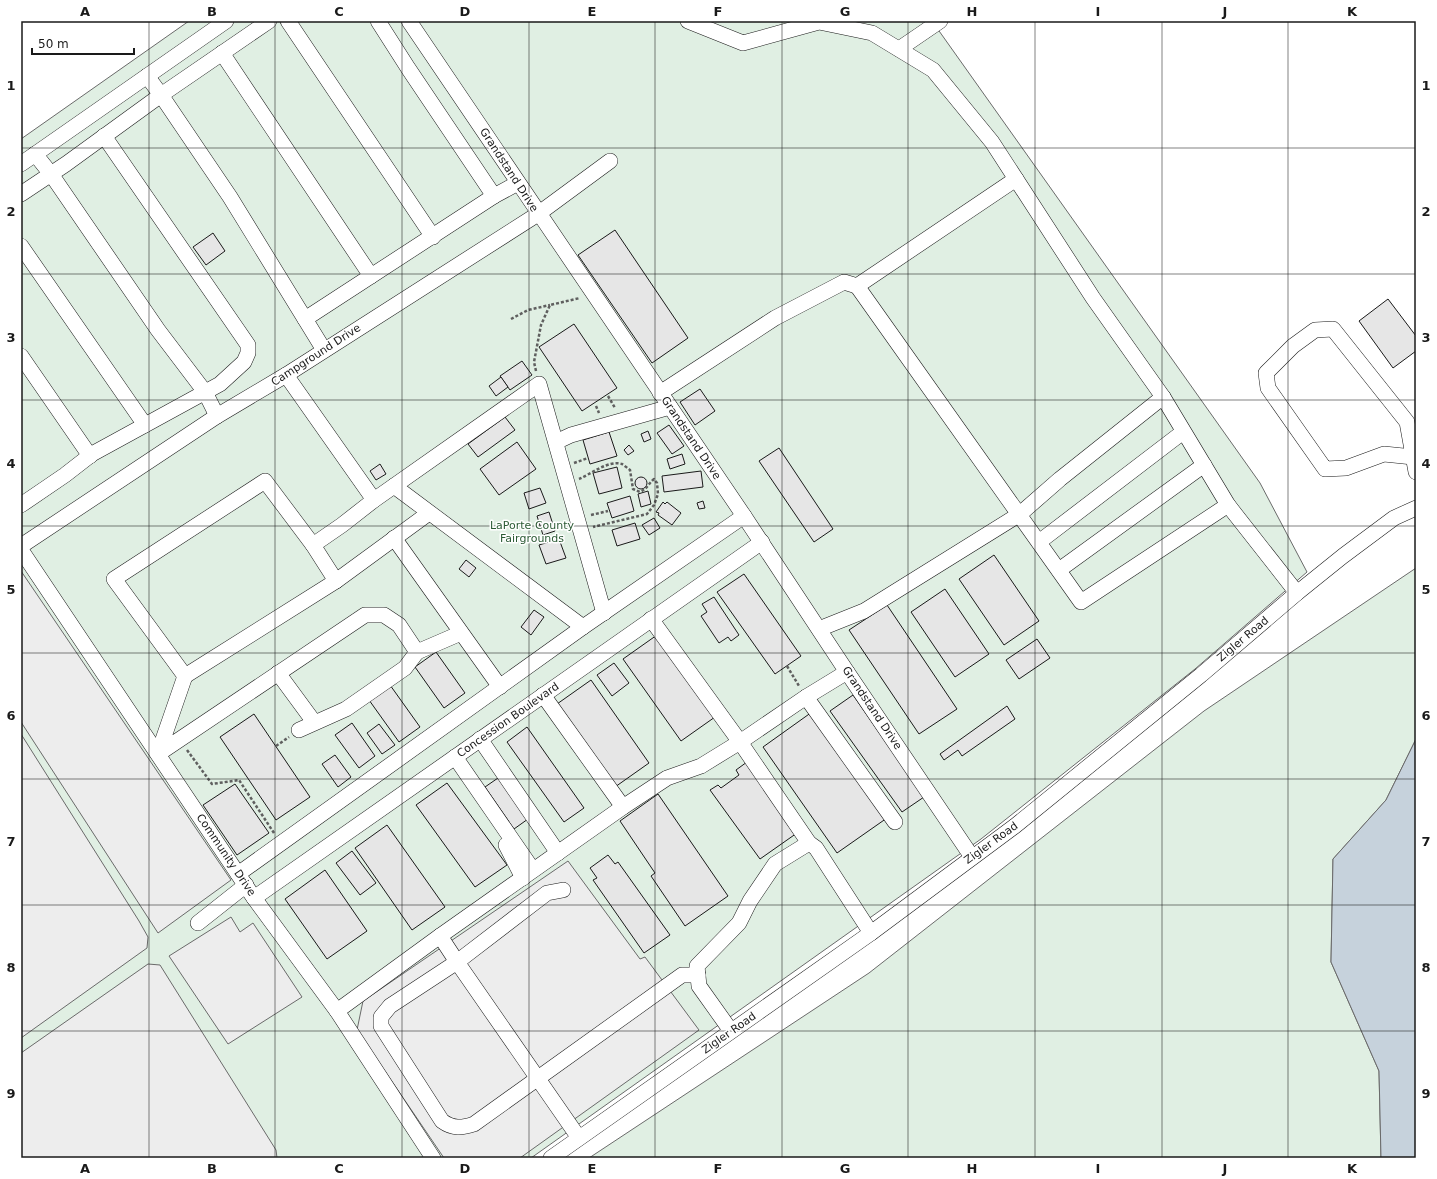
<svg xmlns="http://www.w3.org/2000/svg" width="1437" height="1179" font-family="'DejaVu Sans',sans-serif">
	<style>
		.green { fill: #e0efe3; stroke: #6a6a6a }
		.parking { fill: #ededed; stroke: #6a6a6a }
		.water { fill: #c6d2dc; stroke: #6a6a6a }
		.building { fill: #e6e6e6; stroke: #1a1a1a }
		.lines { fill: none; stroke-linecap: round; stroke-linejoin: round }
		.minor-casing { stroke: #1a1a1a; stroke-width: 16 }
		.path { stroke: #5f5f5f; stroke-width: 2.5; stroke-dasharray: 3 2; stroke-linecap: butt }
		.minor { stroke: #fff; stroke-width: 15 }
		.grid { fill: none; stroke: #1a1a1a; stroke-width: 1; stroke-opacity: 0.55 }
		.labels { text-anchor: middle; dominant-baseline: central; stroke-width: 3; stroke-linejoin: round; paint-order: stroke }
		.street-label { font-size: 11px; fill: #1a1a1a; stroke: #fff }
		.park-label { font-size: 11px; fill: #2b5a34; stroke: #fff }
		.neatline { fill: none; stroke: #1a1a1a; stroke-width: 1.5 }
		.grid-label { font-size: 13px; text-anchor: middle; font-weight: bold; fill: #1a1a1a }
	</style>
	<rect width="100%" height="100%" fill="#fff"/>
	<g class="green">
		<polygon points="189,21 932,21 1260,483 1307,572 1195,669 981,839 531,1158 21,1158 21,139"/>
		<polygon points="1416,568 1416,739 1386,800 1333,859 1331,962 1379,1071 1381,1158 589,1158 869,973 1204,711"/>
	</g>
	<g class="parking">
		<polygon points="21,571 231,880 158,933 21,722"/>
		<polygon points="21,734 139,921 148,937 147,948 21,1038"/>
		<polygon points="568,861 640,959 645,957 699,1030 520,1158 444,1158 357,1030 363,1001"/>
		<polygon points="231,917 240,932 253,923 302,997 228,1044 169,956"/>
		<polygon points="148,964 160,965 276,1150 277,1158 21,1158 21,1053"/>
	</g>
	<polygon class="water" points="1416,739 1416,1158 1381,1158 1379,1071 1331,962 1333,859 1386,800"/>
	<g class="building">
		<polygon points="615,230 688,338 652,363 578,255"/>
		<polygon points="213,233 225,251 206,265 193,247"/>
		<polygon points="1388,299 1416,336 1416,351 1393,368 1359,321"/>
		<polygon points="574,324 617,388 582,411 539,347"/>
		<polygon points="522,361 532,375 510,390 500,376"/>
		<polygon points="501,377 508,387 496,396 489,386"/>
		<polygon points="700,389 715,411 695,425 680,402"/>
		<polygon points="505,417 515,430 478,457 468,444"/>
		<polygon points="669,425 684,446 672,454 657,433"/>
		<polygon points="648,431 651,439 644,442 641,434"/>
		<polygon points="609,432 617,456 590,464 583,440"/>
		<polygon points="517,442 536,469 499,495 480,469"/>
		<polygon points="629,445 634,451 628,455 624,450"/>
		<polygon points="779,448 833,529 814,542 759,461"/>
		<polygon points="682,454 685,464 670,469 667,459"/>
		<polygon points="380,464 386,474 376,480 370,471"/>
		<polygon points="617,467 622,488 599,494 593,473"/>
		<polygon points="701,471 703,487 664,492 662,476"/>
		<circle cx="641" cy="483" r="6"/>
		<polygon points="540,488 546,503 529,509 524,493"/>
		<polygon points="648,491 651,504 641,507 638,494"/>
		<polygon points="630,496 634,511 612,518 607,503"/>
		<polygon points="703,501 705,508 699,509 697,503"/>
		<polygon points="663,502 665,504 667,502 681,513 672,525 658,515 659,513 656,512"/>
		<polygon points="549,512 555,531 543,535 537,516"/>
		<polygon points="654,518 660,528 649,535 642,525"/>
		<polygon points="635,523 640,539 617,546 612,530"/>
		<polygon points="559,539 566,558 546,564 539,545"/>
		<polygon points="994,555 1039,621 1004,645 959,579"/>
		<polygon points="466,560 476,568 469,577 459,569"/>
		<polygon points="744,574 801,656 775,674 717,592"/>
		<polygon points="945,589 989,654 955,677 911,612"/>
		<polygon points="714,597 739,635 731,641 728,637 719,643 701,616 707,612 702,604"/>
		<polygon points="887,605 957,709 919,734 849,630"/>
		<polygon points="534,610 544,617 531,635 521,627"/>
		<polygon points="657,635 715,717 681,741 623,659"/>
		<polygon points="1037,639 1050,658 1019,679 1006,660"/>
		<polygon points="436,652 465,693 444,708 415,667"/>
		<polygon points="614,663 629,683 612,696 597,675"/>
		<polygon points="591,680 649,763 615,787 557,704"/>
		<polygon points="390,685 420,727 399,742 369,700"/>
		<polygon points="853,695 924,797 902,812 830,711"/>
		<polygon points="1007,706 1015,719 962,756 958,750 944,760 940,754"/>
		<polygon points="812,712 887,818 837,853 763,747"/>
		<polygon points="254,714 310,797 276,820 220,737"/>
		<polygon points="352,723 375,756 359,768 335,735"/>
		<polygon points="379,724 395,745 382,754 367,733"/>
		<polygon points="527,727 584,808 564,822 507,742"/>
		<polygon points="335,755 351,777 338,787 322,764"/>
		<polygon points="747,762 797,833 760,859 710,790 718,785 721,788 739,775 736,770"/>
		<polygon points="498,778 528,819 514,829 485,787"/>
		<polygon points="447,783 507,865 475,887 416,805"/>
		<polygon points="235,784 269,833 237,855 203,805"/>
		<polygon points="658,794 728,896 685,926 651,876 655,873 620,821"/>
		<polygon points="387,825 445,907 412,930 355,848"/>
		<polygon points="352,851 376,883 360,895 336,863"/>
		<polygon points="608,855 615,864 618,862 670,935 644,953 593,880 597,878 590,868"/>
		<polygon points="325,870 367,931 327,959 285,899"/>
	</g>
	<g class="lines">
		<g class="minor-casing">
			<g id="minor">
				<polyline points="288,21 433,237"/>
				<polyline points="378,21 408,68 494,196"/>
				<polyline points="409,21 744,516 847,672 972,857"/>
				<polyline points="688,21 743,43 819,22 872,33 933,70 992,142 1093,298 1163,397 1228,505 1297,593"/>
				<polyline points="899,49 940,21"/>
				<polyline points="222,53 371,276"/>
				<polyline points="147,76 161,95 269,21"/>
				<polyline points="35,154 51,174 158,330 205,392 217,416"/>
				<polyline points="21,164 226,21"/>
				<polyline points="21,194 66,164 161,95 230,197 324,350"/>
				<polyline points="21,246 145,425"/>
				<polyline points="857,286 1081,602 1228,505"/>
				<polyline points="305,319 494,196 518,183"/>
				<polyline points="21,356 90,456"/>
				<polyline points="286,375 374,500"/>
				<polyline points="660,393 775,318 844,282 857,286 1016,179"/>
				<polyline points="556,442 571,435 670,407"/>
				<polyline points="1416,456 1413,457 1384,454 1346,468 1325,469 1268,388 1266,373 1293,346 1315,330 1333,329 1407,422 1416,472"/>
				<polyline points="394,486 583,627"/>
				<polyline points="21,505 65,475 92,454 220,384 244,362 248,353 248,345 104,136"/>
				<polyline points="429,513 336,581 313,545 342,525 374,500 539,384 604,613"/>
				<polyline points="394,538 500,687"/>
				<polyline points="1039,542 1183,432"/>
				<polyline points="313,545 265,481 114,579 185,676 336,581"/>
				<polyline points="21,546 217,416 286,375 538,214 610,161"/>
				<polyline points="21,550 254,898 337,1011 433,1158"/>
				<polyline points="1059,570 1204,465"/>
				<polyline points="651,619 740,742 809,843"/>
				<polyline points="819,629 864,611 1020,514 1060,479 1163,397"/>
				<polyline points="278,673 314,722"/>
				<polyline points="185,676 158,754 365,615 384,615 399,625 417,652 461,633"/>
				<polyline points="543,695 623,807"/>
				<polyline points="806,697 895,822"/>
				<polyline points="299,730 346,709 405,668 417,652"/>
				<polyline points="480,739 558,853"/>
				<polyline points="455,757 533,870"/>
				<polyline points="506,845 523,878"/>
				<polyline points="238,874 583,627 744,516"/>
				<path d="M563 890 547 893 457 962 390 1006 381 1017V1026L442 1121C453 1129 462 1128 474 1124L682 975H698"/>
				<polyline points="254,898 762,542"/>
				<polyline points="198,923 246,885"/>
				<polyline points="440,936 457,962 579,1138"/>
				<polyline points="337,1011 440,936 623,807 667,778 701,766 740,742 806,697 847,672"/>
				<polyline points="731,1031 699,986 697,966 739,923 750,901 775,864 809,843 816,848 871,933"/>
				<polyline points="551,1158 871,933 1015,826 1201,675 1297,593 1343,556 1394,518 1416,508"/>
			</g>
		</g>
		<g class="path">
			<polyline points="511,319 528,310 550,305"/>
			<polyline points="536,371 534,362 541,325 550,305 580,298"/>
			<polyline points="608,396 615,408"/>
			<polyline points="596,406 599,413"/>
			<polyline points="574,463 588,458"/>
			<path d="M579 479C591 474 608 460 622 464 624 465 627 468 630 470L633 489 640 492C648 488 648 484 654 479L657 483 658 494 654 505 647 514 593 527"/>
			<polyline points="591,515 608,511"/>
			<polyline points="787,666 799,686"/>
			<polyline points="276,746 289,737"/>
			<polyline points="187,750 212,784 239,780 274,833"/>
		</g>
		<use href="#minor" class="minor"/>
	</g>
	<path class="grid" d="M149 21V1158M275 21V1158M402 21V1158M529 21V1158M655 21V1158M782 21V1158M908 21V1158M1035 21V1158M1162 21V1158M1288 21V1158M21 148H1416M21 274H1416M21 400H1416M21 526H1416M21 653H1416M21 779H1416M21 905H1416M21 1031H1416"/>
	<g class="labels">
		<g class="street-label">
			<text transform="translate(509 170) rotate(57)">Grandstand Drive</text>
			<text transform="translate(316 355) rotate(-33)">Campground Drive</text>
			<text transform="translate(691 438) rotate(56)">Grandstand Drive</text>
			<text transform="translate(1243 639) rotate(-40)">Zigler Road</text>
			<text transform="translate(872 708) rotate(56)">Grandstand Drive</text>
			<text transform="translate(508 720) rotate(-35)">Concession Boulevard</text>
			<text transform="translate(991 843) rotate(-36)">Zigler Road</text>
			<text transform="translate(226 855) rotate(56)">Community Drive</text>
			<text transform="translate(729 1033) rotate(-35)">Zigler Road</text>
		</g>
		<g class="park-label">
			<text x="532" y="525">LaPorte County<tspan x="532" dy="13">Fairgrounds</tspan></text>
		</g>
	</g>
	<rect width="1437" height="1179" fill="none" stroke="#ffffff" stroke-width="44"/>
	<path d="M32 48v6h102v-6" fill="none" stroke="#1a1a1a" stroke-width="2"/>
	<text x="38" y="48" font-size="12" fill="#1a1a1a" stroke="#ffffff" stroke-width="3" paint-order="stroke">50 m</text>
	<rect x="22" y="22" width="1393" height="1135" class="neatline"/>
	<g class="grid-label">
		<text x="85" y="16">A</text>
		<text x="212" y="16">B</text>
		<text x="339" y="16">C</text>
		<text x="465" y="16">D</text>
		<text x="592" y="16">E</text>
		<text x="718" y="16">F</text>
		<text x="845" y="16">G</text>
		<text x="972" y="16">H</text>
		<text x="1098" y="16">I</text>
		<text x="1225" y="16">J</text>
		<text x="1352" y="16">K</text>
		<text x="11" y="90">1</text>
		<text x="1426" y="90">1</text>
		<text x="11" y="216">2</text>
		<text x="1426" y="216">2</text>
		<text x="11" y="342">3</text>
		<text x="1426" y="342">3</text>
		<text x="11" y="468">4</text>
		<text x="1426" y="468">4</text>
		<text x="11" y="594">5</text>
		<text x="1426" y="594">5</text>
		<text x="11" y="720">6</text>
		<text x="1426" y="720">6</text>
		<text x="11" y="846">7</text>
		<text x="1426" y="846">7</text>
		<text x="11" y="972">8</text>
		<text x="1426" y="972">8</text>
		<text x="11" y="1098">9</text>
		<text x="1426" y="1098">9</text>
		<text x="85" y="1173">A</text>
		<text x="212" y="1173">B</text>
		<text x="339" y="1173">C</text>
		<text x="465" y="1173">D</text>
		<text x="592" y="1173">E</text>
		<text x="718" y="1173">F</text>
		<text x="845" y="1173">G</text>
		<text x="972" y="1173">H</text>
		<text x="1098" y="1173">I</text>
		<text x="1225" y="1173">J</text>
		<text x="1352" y="1173">K</text>
	</g>
</svg>
